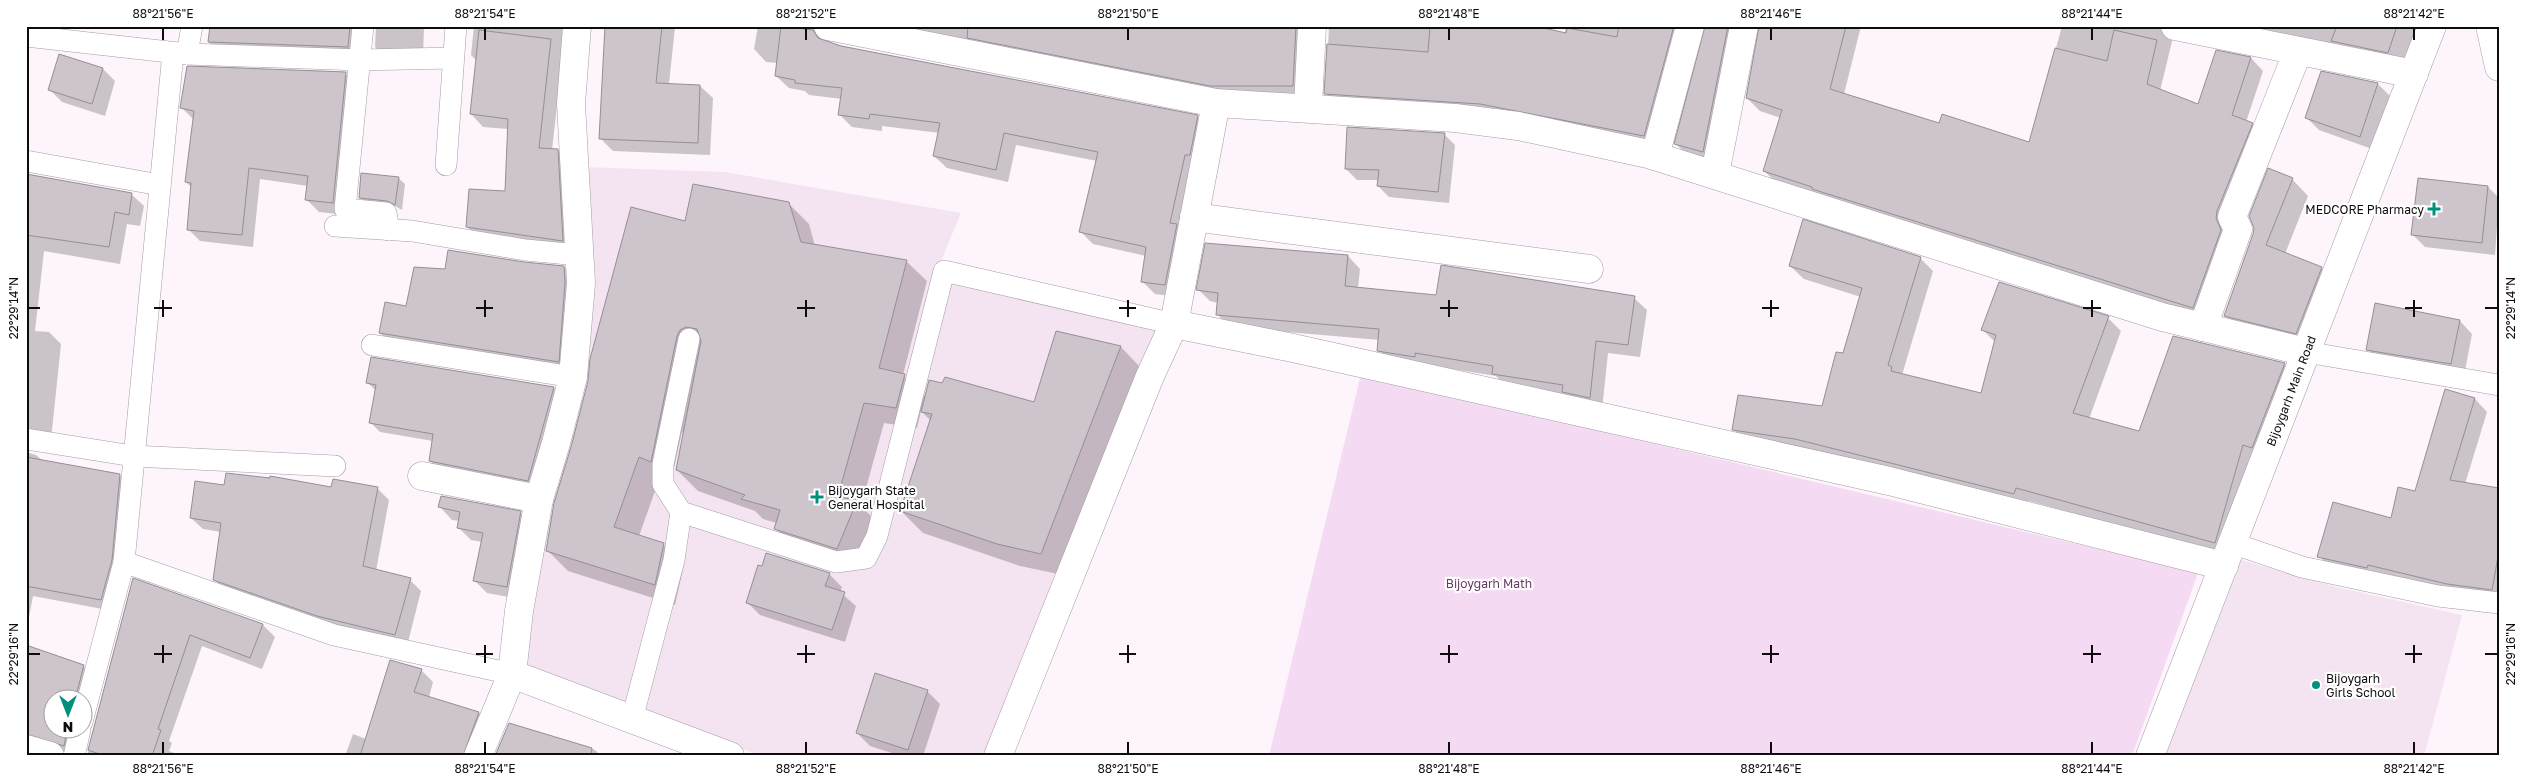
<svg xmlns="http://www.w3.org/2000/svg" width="2525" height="782" font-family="'Golos Text',sans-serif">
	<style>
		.built { fill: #f4e4f2 }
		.green { fill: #f5daf3 }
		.shadow { fill: #0003 }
		.building { fill: #cdc4cc; stroke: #968d95 }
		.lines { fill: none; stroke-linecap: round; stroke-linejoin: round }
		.service-casing { stroke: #a59ca4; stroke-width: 22 }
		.minor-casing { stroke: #a59ca4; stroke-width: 29 }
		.tertiary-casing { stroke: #a59ca4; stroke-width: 29 }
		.service { stroke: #fff; stroke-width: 21 }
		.minor { stroke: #fff; stroke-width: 28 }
		.tertiary { stroke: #fff; stroke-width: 28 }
		.ticks { fill: none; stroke: #0f0c0f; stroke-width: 2 }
		.poi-dot { fill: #00907c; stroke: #fff; stroke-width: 2 }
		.labels { text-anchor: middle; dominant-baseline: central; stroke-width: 4.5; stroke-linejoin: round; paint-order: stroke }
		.poi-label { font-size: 12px; fill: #0f0c0f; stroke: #fff; text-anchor: start }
		.street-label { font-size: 12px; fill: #0f0c0f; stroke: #fff }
		.park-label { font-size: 12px; fill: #663964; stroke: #fff }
		.neatline { fill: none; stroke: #0f0c0f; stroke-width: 2 }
		.ticks-label { font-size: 12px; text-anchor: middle; fill: #0f0c0f }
	</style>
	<rect width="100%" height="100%" fill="#fdf4fc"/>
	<g class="built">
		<polygon points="584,167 725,172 961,213 936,273 1156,329 987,756 762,756 506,664 592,286"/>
		<polygon points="2235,558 2336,587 2462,615 2424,756 2164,755"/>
	</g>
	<polygon class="green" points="1361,374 2198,573 2132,756 1269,756"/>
	<g class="shadow">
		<polygon points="211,26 374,26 364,31 360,59 221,54 209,42"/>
		<polygon points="376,26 424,26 423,58 387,59 375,47"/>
		<polygon points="474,26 566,26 552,150 557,150 570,163 575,253 480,239 467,227 506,193 508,129 483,127 471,114 477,61 471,55"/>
		<polygon points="605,26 675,27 669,84 700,86 713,98 710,155 613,151 600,138"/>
		<polygon points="758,26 831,26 825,36 825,43 1197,116 1210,129 1178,297 1155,294 1143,282 1146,256 1093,244 1080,231 1097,161 1016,145 1008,182 947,168 934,156 940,133 882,126 882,131 852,127 840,115 842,99 809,95 805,91 789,88 776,76 778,63 766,62 754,49"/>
		<polygon points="863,26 1315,26 1305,98 1256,96"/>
		<polygon points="1329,26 1523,26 1515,120 1338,106 1326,94"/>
		<polygon points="1566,26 1693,26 1656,148 1564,129 1551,116"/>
		<polygon points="1706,26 1747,26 1716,163 1688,156 1676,144"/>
		<polygon points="1759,26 1861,26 1844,94 1940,125 2030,144 2062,26 2178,26 2175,29 2160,91 2198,106 2251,58 2263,71 2246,122 2252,124 2264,137 2205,320 1777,183 1764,171 1781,118 1760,111 1747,98"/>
		<polygon points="2209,26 2435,26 2408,66"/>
		<polygon points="103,69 115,81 105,116 62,102 50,90"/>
		<polygon points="345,73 357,85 345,215 319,212 307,200 308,186 260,179 253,247 200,241 188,229 192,188 186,182 194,120 182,108"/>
		<polygon points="2378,84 2390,96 2372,149 2319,130 2307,118"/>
		<polygon points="1444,134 1455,145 1449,203 1389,197 1378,186 1379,180 1357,180 1346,169"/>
		<polygon points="26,175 131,194 144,206 140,226 127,224 120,264 44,251 35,331 49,332 61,344 51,440 28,444 26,452 36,455 43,461 119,475 131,487 113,611 33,596 26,633"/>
		<polygon points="398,178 405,184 402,210 395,206 366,204 360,197"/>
		<polygon points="2292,179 2308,196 2285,254 2322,268 2338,284 2313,349 2242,332 2225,316"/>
		<polygon points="2488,187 2499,198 2495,255 2425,247 2412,234"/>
		<polygon points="788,203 809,224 815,246 906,261 927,281 903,375 926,397 1035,403 1057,332 1121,347 1142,369 1063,575 1020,566 923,533 901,511 931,421 921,411 917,428 884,423 861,506 877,522 860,569 796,549 775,528 777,523 763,519 755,511 698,491 677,470 684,433 682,432 671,481 660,477 639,536 663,544 684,565 675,605 568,571 547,550 686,222"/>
		<polygon points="1348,256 1360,269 1358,288 1437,296 1634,298 1647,310 1640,357 1608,353 1602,410 1506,386 1496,376 1427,365 1391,363 1379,350 1380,340 1229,327 1217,314 1218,303 1210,301 1198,289"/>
		<polygon points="1920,258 1933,271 1902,375 1982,395 1996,343 1983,330 2108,318 2121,331 2089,419 2140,433 2284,364 2297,377 2229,556 2029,501 2027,506 1747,443 1734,430 1823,408 1843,355 1861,297 1804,279 1790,266"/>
		<polygon points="524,264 564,267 575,278 569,372 391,344 380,333 407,308"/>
		<polygon points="2460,321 2472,334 2464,376 2380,362 2367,349"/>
		<polygon points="372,359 554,388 563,397 537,490 439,470 430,461 433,441 380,432 370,422 376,391 367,382"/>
		<polygon points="2446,391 2475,399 2487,412 2465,484 2499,490 2499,601 2331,569 2319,556 2392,520 2416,493"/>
		<polygon points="225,486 378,489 389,500 376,571 410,580 421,591 407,646 330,627 226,591 214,579 221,532 203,529 191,518"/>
		<polygon points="440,507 520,513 533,525 520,599 487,593 474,580 482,542 471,540 459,528 460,521 452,520"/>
		<polygon points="829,574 842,587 840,592 856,606 845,642 760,615 747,602"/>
		<polygon points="134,580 263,625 275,637 262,669 202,646 169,741 172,743 169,751 181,756 87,756"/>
		<polygon points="26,647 83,666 95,678 82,700 52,700 52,730 82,730 68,753 35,745 26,751"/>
		<polygon points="421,670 433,682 429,697 479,713 491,726 479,756 345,756 353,734 366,739"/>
		<polygon points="927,691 940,704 923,756 901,756 870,746 857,733"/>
		<polygon points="509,724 595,750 601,756 495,756"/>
	</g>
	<g class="building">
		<polygon points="210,26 350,26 348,47 208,42"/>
		<polygon points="605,26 662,26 656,83 700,85 698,143 599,139"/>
		<polygon points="781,26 813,30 818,38 841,46 1198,115 1190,155 1185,155 1170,223 1177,224 1165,285 1141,282 1146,247 1079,232 1098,152 1004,133 996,170 933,156 940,123 870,114 869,119 838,115 842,88 795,83 795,80 775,76"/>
		<polygon points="968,26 1296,26 1293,86 1210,86 967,38"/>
		<polygon points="1430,26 1535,26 1566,33 1567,28 1617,37 1619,26 1674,26 1644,136 1480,104 1324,94 1327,44 1428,52"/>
		<polygon points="1705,26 1728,26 1703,152 1674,144"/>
		<polygon points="1759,26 1846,26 1830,89 1939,123 1942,114 2029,142 2055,48 2107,61 2114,30 2157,40 2147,84 2198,104 2216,50 2251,57 2232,115 2253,123 2217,211 2216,218 2221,230 2193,308 1812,189 1812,187 1763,171 1782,110 1746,98"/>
		<polygon points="2337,26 2397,26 2388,53 2331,41"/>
		<polygon points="479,30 551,39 539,148 558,149 563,241 466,227 469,189 505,191 508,119 470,114"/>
		<polygon points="59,54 103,68 92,104 48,90"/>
		<polygon points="187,66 346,72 333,203 305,200 308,176 249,168 242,235 187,230 191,183 185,182 194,111 180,108"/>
		<polygon points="2321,71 2378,83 2360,137 2305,118"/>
		<polygon points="1347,127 1445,133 1438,192 1377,186 1379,170 1345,169"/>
		<polygon points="2268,168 2293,178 2266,245 2322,267 2296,334 2224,316 2253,234 2254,228 2249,216"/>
		<polygon points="361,173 399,177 395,205 387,201 359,198"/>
		<polygon points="26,174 132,193 129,215 115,212 109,247 26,235"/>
		<polygon points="2418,178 2488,186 2482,243 2411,235"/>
		<polygon points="693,184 789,202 801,242 907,260 879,368 905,374 896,408 864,403 838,496 857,501 837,549 774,529 780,510 741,499 745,495 676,470 701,341 697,329 686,327 680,330 677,336 651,462 639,457 614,527 664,543 655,585 546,551 554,503 571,447 588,381 590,359 631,207 685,221"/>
		<polygon points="1803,219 1921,257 1888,365 1892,367 1891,371 1981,393 1996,335 1981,330 1999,282 2109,316 2073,413 2139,431 2173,336 2285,363 2252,448 2243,445 2215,543 2016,488 2014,494 1795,439 1732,430 1738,395 1822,406 1836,352 1843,353 1862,288 1789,266"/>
		<polygon points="1205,243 1348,255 1345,286 1436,295 1441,265 1635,296 1628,345 1596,341 1590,398 1562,392 1563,385 1492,374 1493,366 1415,353 1415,357 1377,351 1379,329 1216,315 1218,293 1196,290"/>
		<polygon points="448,250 524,262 564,266 565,283 559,362 379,333 385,302 406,306 414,267 445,269"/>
		<polygon points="2375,303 2460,320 2451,364 2366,350"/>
		<polygon points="1056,331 1121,346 1041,554 997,544 900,511 932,414 921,412 929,380 942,383 945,377 1034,402"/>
		<polygon points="371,357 554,387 528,481 429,461 433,434 369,423 376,385 366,383"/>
		<polygon points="2445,389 2475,398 2450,480 2499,488 2499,551 2492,590 2447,584 2368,565 2367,568 2317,557 2333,502 2391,518 2398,487 2415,491"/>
		<polygon points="26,457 120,474 112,560 101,600 26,586"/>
		<polygon points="226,473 270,478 270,476 331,487 333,479 378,487 363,566 411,578 395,635 317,616 213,580 221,523 190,518 195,481 224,485"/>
		<polygon points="441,496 521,511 507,587 473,581 483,533 457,528 460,512 438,507"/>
		<polygon points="766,553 830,573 825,586 845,592 832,630 746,603 758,565 762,566"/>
		<polygon points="133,578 263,624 250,658 190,635 158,729 161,730 152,756 105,756 88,750"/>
		<polygon points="26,645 84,665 75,700 52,700 52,730 67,730 64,746 26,734"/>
		<polygon points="390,660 422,669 414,692 479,712 463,756 360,756"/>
		<polygon points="875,673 928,690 908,750 856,733"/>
		<polygon points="509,723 592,748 591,756 495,756"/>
	</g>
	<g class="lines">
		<g class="service-casing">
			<g id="service">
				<polyline points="363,26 345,209 386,213 389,230"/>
				<polyline points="26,36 187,54 361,60 453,58"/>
				<polyline points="187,54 192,26"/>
				<polyline points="26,161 160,185"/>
				<polyline points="446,165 456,26"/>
				<polyline points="335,226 412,231 526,250 579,255"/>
				<polyline points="689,339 663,464 663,484 681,512 836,562 866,558 877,536 944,271 1174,324"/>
				<polyline points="372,345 573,377"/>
				<polyline points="2306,352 2499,385"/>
				<polyline points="26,439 133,456 335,466"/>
				<polyline points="2232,543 2302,567 2438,596 2499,603"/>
				<polyline points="124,562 334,635 512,674"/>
				<polyline points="632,719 674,560 681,512"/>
				<polyline points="82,722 124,562 173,53"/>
				<polyline points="74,756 80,730"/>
			</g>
		</g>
		<g class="minor-casing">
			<g id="minor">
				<polyline points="828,26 1216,103 1455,118 1518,126 1648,154 2162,317 2306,352"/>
				<polyline points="2175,26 2414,74"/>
				<polyline points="1308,107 1312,26"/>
				<polyline points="1655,156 1690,26"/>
				<polyline points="1715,174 1744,26"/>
				<polyline points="1194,217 1589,269"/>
				<polyline points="1174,324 1293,348 1889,481 2224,566"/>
				<polyline points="2203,327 2238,229 2232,217 2298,51"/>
				<polyline points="422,476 539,499"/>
				<polyline points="512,674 730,756"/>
				<polyline points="26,749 50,756"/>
				<polyline points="478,756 512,674 519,611 539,499 556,443 573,377 581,283 571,104 577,26"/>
				<polyline points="998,756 1150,376 1174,324 1216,103"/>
			</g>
		</g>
		<g class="tertiary-casing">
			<g id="tertiary">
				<polyline points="2490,26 2499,67"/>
				<polyline points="2150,756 2432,26"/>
			</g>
		</g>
		<use href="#service" class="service"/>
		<use href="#minor" class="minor"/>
		<use href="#tertiary" class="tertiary"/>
	</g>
	<path class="ticks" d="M163 28V40M485 28V40M806 28V40M1128 28V40M1449 28V40M1771 28V40M2092 28V40M2414 28V40M163 300V317M485 300V317M806 300V317M1128 300V317M1449 300V317M1771 300V317M2092 300V317M2414 300V317M28 308H40M154 308H172M476 308H493M797 308H815M1119 308H1136M1440 308H1458M1762 308H1779M2083 308H2101M2405 308H2422M2485 308H2498M163 645V663M485 645V663M806 645V663M1128 645V663M1449 645V663M1771 645V663M2092 645V663M2414 645V663M28 654H40M154 654H172M476 654H493M797 654H815M1119 654H1136M1440 654H1458M1762 654H1779M2083 654H2101M2405 654H2422M2485 654H2498M163 742V754M485 742V754M806 742V754M1128 742V754M1449 742V754M1771 742V754M2092 742V754M2414 742V754"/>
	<g class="poi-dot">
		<path d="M2431.5 201.5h5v5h5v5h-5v5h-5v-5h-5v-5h5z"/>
		<path d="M814.5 489.5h5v5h5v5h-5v5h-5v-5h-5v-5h5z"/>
		<circle cx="2316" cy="685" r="5"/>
	</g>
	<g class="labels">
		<g class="poi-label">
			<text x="2424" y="209" text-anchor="end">MEDCORE Pharmacy</text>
			<text x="828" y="490">Bijoygarh State<tspan x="828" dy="14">General Hospital</tspan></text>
			<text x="2326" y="678">Bijoygarh<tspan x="2326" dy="14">Girls School</tspan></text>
		</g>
		<g class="street-label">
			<text transform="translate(2291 391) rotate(-69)">Bijoygarh Main Road</text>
		</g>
		<g class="park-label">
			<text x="1489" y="583">Bijoygarh Math</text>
		</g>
	</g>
	<rect width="2525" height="782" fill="none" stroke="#ffffff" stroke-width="55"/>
	<g transform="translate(68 714) rotate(180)"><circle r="24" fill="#ffffff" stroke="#9f9e9f"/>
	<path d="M0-4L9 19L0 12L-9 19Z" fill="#00907c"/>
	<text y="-8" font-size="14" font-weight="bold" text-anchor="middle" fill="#0f0c0f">N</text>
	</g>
	<rect x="28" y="28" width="2470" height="726" class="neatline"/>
	<g class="ticks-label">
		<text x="163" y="18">88°21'56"E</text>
		<text x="485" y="18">88°21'54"E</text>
		<text x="806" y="18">88°21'52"E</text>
		<text x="1128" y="18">88°21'50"E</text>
		<text x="1449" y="18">88°21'48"E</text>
		<text x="1771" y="18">88°21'46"E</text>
		<text x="2092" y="18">88°21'44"E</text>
		<text x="2414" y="18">88°21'42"E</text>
		<text transform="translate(2511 308) rotate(-90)" y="4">22°29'14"N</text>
		<text transform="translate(14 308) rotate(-90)" y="4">22°29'14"N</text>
		<text transform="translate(2511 654) rotate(-90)" y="4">22°29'16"N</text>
		<text transform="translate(14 654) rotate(-90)" y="4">22°29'16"N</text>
		<text x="163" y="773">88°21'56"E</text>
		<text x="485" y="773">88°21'54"E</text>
		<text x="806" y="773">88°21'52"E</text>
		<text x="1128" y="773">88°21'50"E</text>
		<text x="1449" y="773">88°21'48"E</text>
		<text x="1771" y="773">88°21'46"E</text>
		<text x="2092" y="773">88°21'44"E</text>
		<text x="2414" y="773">88°21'42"E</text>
	</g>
</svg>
